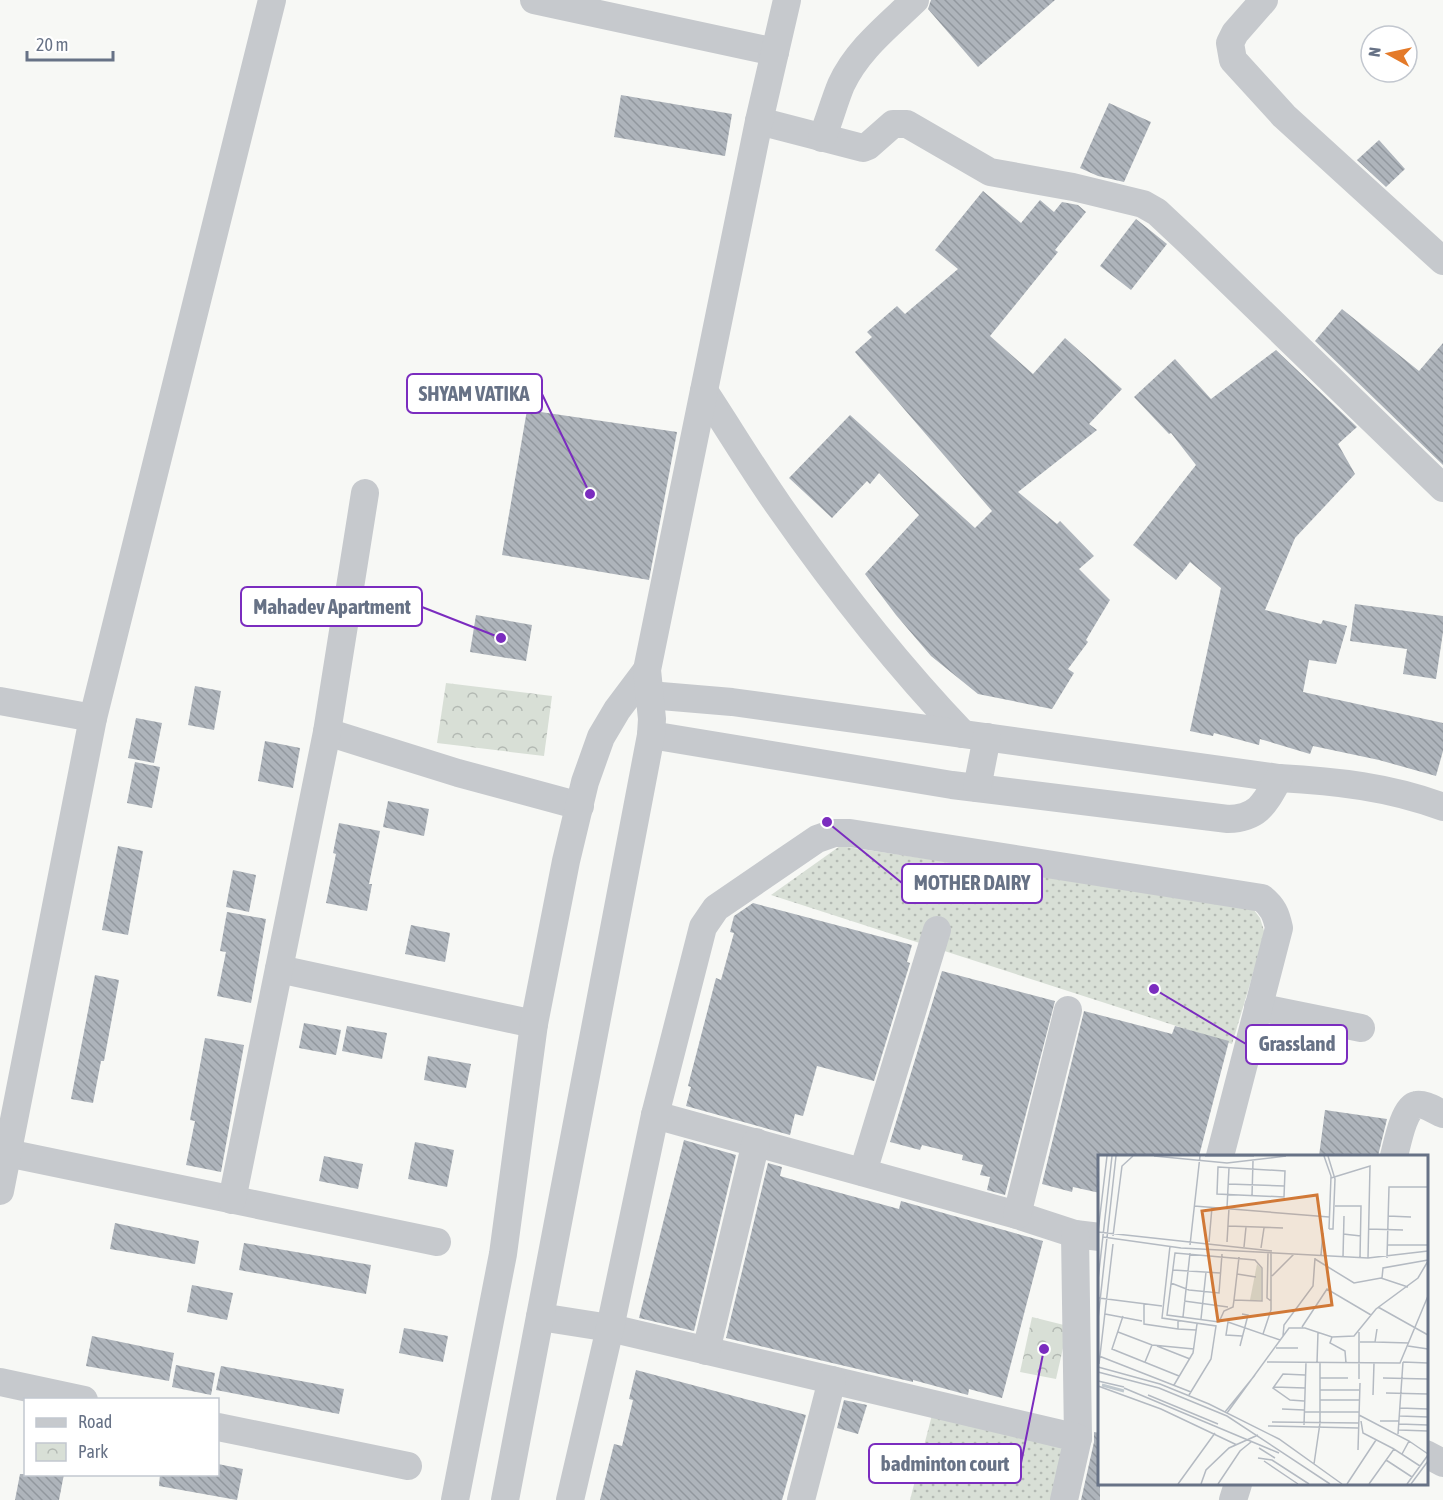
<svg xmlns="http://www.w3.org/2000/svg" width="1443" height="1500" font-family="'Asap Condensed',sans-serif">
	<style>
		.grass { fill: url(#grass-dots) }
		.park { fill: url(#park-crowns) }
		.building { fill: url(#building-back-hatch) }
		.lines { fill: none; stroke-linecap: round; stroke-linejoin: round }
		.minor { stroke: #c6c9cd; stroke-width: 28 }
		.inset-river { fill: none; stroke: #c0c8ce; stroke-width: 3 }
		.inset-road { fill: none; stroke: #b4bac2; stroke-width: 1.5 }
		.view { fill: #d17937; fill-opacity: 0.15; stroke: #d17937; stroke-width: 3 }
		.inset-edge { fill: none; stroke: #677286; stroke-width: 3 }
		.leader { fill: none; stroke: #7b2cbf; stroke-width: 2 }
		.callout-dot { fill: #7b2cbf; stroke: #fff; stroke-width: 2 }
		.callout { fill: #fff; stroke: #7b2cbf; stroke-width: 2 }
		.callout-label { font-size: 21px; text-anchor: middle; font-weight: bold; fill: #677286 }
	</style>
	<defs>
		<pattern id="grass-dots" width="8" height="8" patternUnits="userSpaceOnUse" patternTransform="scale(1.5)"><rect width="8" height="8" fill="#d8dfd6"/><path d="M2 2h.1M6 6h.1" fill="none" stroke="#b3b9b3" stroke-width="1.8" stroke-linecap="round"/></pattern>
		<pattern id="park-crowns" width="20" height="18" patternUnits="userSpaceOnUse" patternTransform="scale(1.5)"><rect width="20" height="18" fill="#d8dfd6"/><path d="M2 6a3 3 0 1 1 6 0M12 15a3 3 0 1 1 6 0" fill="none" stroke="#b3b9b3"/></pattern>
		<pattern id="building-back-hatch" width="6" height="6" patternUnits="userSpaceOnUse" patternTransform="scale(1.5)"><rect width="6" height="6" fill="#aeb4bb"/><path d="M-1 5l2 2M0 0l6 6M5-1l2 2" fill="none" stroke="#91979e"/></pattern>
	</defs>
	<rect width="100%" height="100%" fill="#f7f8f5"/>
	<g class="grass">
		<polygon points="840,846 1251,906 1260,918 1265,934 1232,1044 771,895"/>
		<polygon points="933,1411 1078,1438 1060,1500 910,1500"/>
	</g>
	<g class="park">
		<polygon points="446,683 552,696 544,756 437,743"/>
		<polygon points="1032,1317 1068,1326 1056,1379 1020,1372"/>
	</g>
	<g class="building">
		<polygon points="931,0 1055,0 978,67 928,9"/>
		<polygon points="621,95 732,114 725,156 614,137"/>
		<polygon points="1109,103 1151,122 1124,182 1098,176 1080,168"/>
		<polygon points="1379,140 1405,169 1386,187 1357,160"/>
		<polygon points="983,191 1021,223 1040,200 1054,212 1062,202 1078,205 1086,212 1055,250 1058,252 990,336 1033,374 1065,338 1122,389 1089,424 1097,430 1018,492 1057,524 1060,521 1094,556 1079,569 1110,600 1086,640 1088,642 1068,669 1074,673 1052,709 978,694 931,656 896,615 865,574 919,515 879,473 870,484 867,481 832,518 789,478 850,415 975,528 992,511 855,352 872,337 867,332 897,306 905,314 958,269 935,250"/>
		<polygon points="1136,219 1167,244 1131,290 1100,266"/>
		<polygon points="1342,309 1419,371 1443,343 1443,465 1315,341"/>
		<polygon points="1276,350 1357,427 1338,444 1355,474 1295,538 1265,610 1321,624 1323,620 1347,626 1336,664 1309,660 1303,692 1443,723 1443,751 1436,776 1379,760 1313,746 1310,754 1260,739 1259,745 1214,733 1213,736 1190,731 1221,588 1190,562 1176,580 1133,545 1196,465 1171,433 1169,434 1134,397 1175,359 1211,399"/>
		<polygon points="527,410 677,432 649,580 502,555"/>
		<polygon points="1355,604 1443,616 1443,632 1436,679 1403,674 1407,649 1350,641"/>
		<polygon points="476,615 532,625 526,661 470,652"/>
		<polygon points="195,686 221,691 214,730 188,725"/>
		<polygon points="136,718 162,723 154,763 128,758"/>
		<polygon points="265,741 300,748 293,788 258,781"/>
		<polygon points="135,762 160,767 152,808 127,803"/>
		<polygon points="388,801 429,809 424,836 383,827"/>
		<polygon points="339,823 380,831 369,884 372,884 367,911 326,903 336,854 333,853"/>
		<polygon points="118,846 143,851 128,935 102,930"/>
		<polygon points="233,870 256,875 249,912 226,907"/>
		<polygon points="753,903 912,945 907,962 910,963 874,1081 817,1066 803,1116 795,1114 790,1135 686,1106 691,1087 688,1086 716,978 721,980 734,933 730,932 734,916"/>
		<polygon points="227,912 266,919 251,1003 217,996 226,952 220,951"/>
		<polygon points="411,925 450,933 445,962 405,954"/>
		<polygon points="942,971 1055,1001 1005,1195 987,1190 990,1177 980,1175 983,1165 962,1160 963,1155 922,1145 920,1150 890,1142"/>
		<polygon points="95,975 119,980 104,1061 101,1061 93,1103 71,1099"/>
		<polygon points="1084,1011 1172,1034 1175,1026 1229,1041 1199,1156 1100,1156 1100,1193 1073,1187 1072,1192 1042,1184"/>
		<polygon points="304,1023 341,1030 336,1055 299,1048"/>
		<polygon points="347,1026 387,1033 382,1059 342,1051"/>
		<polygon points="205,1038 244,1045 221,1172 186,1165 195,1121 190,1120"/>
		<polygon points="428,1056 471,1064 466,1088 424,1080"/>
		<polygon points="1325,1110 1387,1119 1378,1156 1319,1156"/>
		<polygon points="684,1140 736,1155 694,1331 639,1318"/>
		<polygon points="415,1142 454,1150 447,1187 408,1179"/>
		<polygon points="324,1156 363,1164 358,1189 319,1181"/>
		<polygon points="768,1163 782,1167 780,1176 811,1185 899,1209 901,1201 1043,1241 1002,1398 969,1389 968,1395 913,1380 913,1382 726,1338"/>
		<polygon points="115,1223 199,1241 195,1264 110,1249"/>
		<polygon points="244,1243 371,1265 366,1294 239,1270"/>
		<polygon points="192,1285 233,1293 227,1320 187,1312"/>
		<polygon points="404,1328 448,1336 443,1362 399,1353"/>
		<polygon points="92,1336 174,1353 169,1381 86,1366"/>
		<polygon points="176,1365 215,1373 211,1395 172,1387"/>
		<polygon points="221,1366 344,1389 339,1414 216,1390"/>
		<polygon points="636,1370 806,1415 782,1500 600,1500 614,1444 622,1446 633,1400 629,1399"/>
		<polygon points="844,1400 867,1405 858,1434 837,1428"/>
		<polygon points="1094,1432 1100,1433 1100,1500 1081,1500 1094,1442"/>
		<polygon points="218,1464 243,1469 237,1500 159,1486 160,1474 218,1474"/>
		<polygon points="20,1474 64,1474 59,1500 15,1500"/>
	</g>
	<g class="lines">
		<g class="minor">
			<polyline points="534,0 775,52"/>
			<polyline points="1264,0 1235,33 1230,43 1233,60 1284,116 1443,261"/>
			<polyline points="759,121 863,148 868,146 893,124 907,124 990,172 1073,187 1143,204 1157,212 1189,242 1443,488"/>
			<path d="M822 138C829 121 834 102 841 85 857 50 888 26 915 0"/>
			<path d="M704 391C729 429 753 469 779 506 835 586 896 664 963 734"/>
			<path d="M649 695 732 702 1279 778C1335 781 1390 787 1443 807"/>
			<polyline points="0,701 93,718"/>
			<polyline points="327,732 458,773 580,806"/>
			<path d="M651 735 952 785 1228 819C1259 818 1265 803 1279 778"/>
			<polyline points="977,788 987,737"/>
			<polyline points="279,969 534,1024"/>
			<polyline points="1258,1007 1361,1028"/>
			<polyline points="655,1115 1017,1215 1075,1234 1100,1237"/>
			<polyline points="7,1153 437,1242"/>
			<path d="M1394 1156C1397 1145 1404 1107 1416 1105 1424 1103 1436 1111 1443 1114"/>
			<polyline points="863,1172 937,930"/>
			<polyline points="0,1191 93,718 272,0"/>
			<polyline points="232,1200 327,732 365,493"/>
			<polyline points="1017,1215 1068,1010"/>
			<polyline points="1075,1234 1078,1438"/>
			<polyline points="540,1317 610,1328 1078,1438 1064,1500"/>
			<polyline points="706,1351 756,1142"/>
			<polyline points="0,1382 84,1400"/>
			<polyline points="218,1427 408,1466"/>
			<polyline points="1426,1454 1443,1463"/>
			<polyline points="455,1500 503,1254 534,1024 566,861 585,782 601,737 617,710 647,670"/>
			<polyline points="505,1500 651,735 652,719 647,670 759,121 787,0"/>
			<path d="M570 1500 610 1328 655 1115 703 927 716 908 817 839 834 833H850L1262 898C1273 907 1276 914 1279 928L1220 1156"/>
			<polyline points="801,1500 832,1380"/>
			<polyline points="1233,1500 1238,1484"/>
		</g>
	</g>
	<g transform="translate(1098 1155)">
		<rect width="330" height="330" fill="#f7f8f5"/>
		<path d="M159 109 163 113V145H152Z" fill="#d8dfd6"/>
		<path class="inset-river" d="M4 230 26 236"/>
		<path class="inset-road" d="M56 1 129 8 188 1M107 1H156M226 1 233 21 231 74M230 1 237 24 235 74H231M120 12 187 16 186 42 119 39ZM233 23 272 11 270 103M130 29 186 31M154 41 155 6M96 51 231 62M237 51H263L262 103M129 53 131 13M290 61 313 62M130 71 185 73M270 74 305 75M0 77 174 96M0 77 9 1M245 79 263 81M15 81 24 11 35 1M5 82 83 93 270 103 330 96M111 87 114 52M129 87 131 53M92 90 102 1M289 90H330M72 91 64 163 118 171 113 204 91 240M146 92 148 72M163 93 166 73M77 98 157 105 164 113V146L136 145 135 152 126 156 121 167 69 160ZM170 98 169 143 173 146M223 100 225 78M245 102 246 61M289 103 291 32H330M217 104 256 128 283 123 310 132M75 115 122 118M139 119 158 122M174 121 196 99M284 123 285 113 330 105M0 125 14 1M73 128 91 135 121 138 124 99M1 143 64 151M136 145 141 102M86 146 130 152M46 149V169L80 174M280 152 330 180M7 159 44 166M25 161 14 194 81 221M85 162 92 98M0 164 18 1M103 164 108 117M80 166V174L98 175M204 172 229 134 273 160M20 177 54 190 96 194M261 177V224M165 179 173 155V97M144 181 128 180 130 167 182 185M185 181 186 170 215 131 217 103M234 182 232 188 247 196 248 208M262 187H277L279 174M277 187 311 188M59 191 92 204M142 191 150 160 144 159M310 191 330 194M178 193H200M1 201 93 237M47 207 54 190M169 207 302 208 330 141M305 207 330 208M219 208 220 177M1 209 15 89M0 212 62 229 111 249 181 284 244 329M0 217 61 233 129 261 232 329M222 223H250M285 223 330 224M0 226 26 232M76 230 95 198 99 169M0 231 63 254 139 290M176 232 207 233M26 233 181 298M222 235H261M288 238 330 239M50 240 120 269M275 240 276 208M222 245H261M206 246 192 245 175 233 185 219 207 220M302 253 330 254M184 254 206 255M127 257 157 220M206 257H261M129 258 191 173H207L234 182 256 181 278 154 320 123 330 106M261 260 311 286 304 299M302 261 330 262M263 266 265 278 296 294M282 266H301M174 267 261 268M301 269 330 270M206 270 208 207M170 271 260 273M301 275 330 276M300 279 305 207M311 286 330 299M161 293 177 303M260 295 262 228M160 303 174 305 211 329M288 305 314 322M166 306 200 329M216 309 222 268V208M80 329 117 278M103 329 108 315 131 293 160 280M120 329 142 296 153 287M249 329 278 285M271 329 296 294 322 311M309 329 330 300M313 329 330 306"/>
		<path class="view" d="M219 40 234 150 120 166 104 56Z"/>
		<rect width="330" height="330" class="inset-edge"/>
	</g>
	<path class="leader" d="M590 494L542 394M501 638L422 607M827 822L902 883M1154 989L1246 1044M1044 1349L1021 1463"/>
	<g class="callout-dot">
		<circle cx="590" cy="494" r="6"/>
		<circle cx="501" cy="638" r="6"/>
		<circle cx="827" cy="822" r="6"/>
		<circle cx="1154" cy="989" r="6"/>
		<circle cx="1044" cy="1349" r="6"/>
	</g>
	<g class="callout">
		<rect x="407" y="374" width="135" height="39" rx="6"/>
		<rect x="241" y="587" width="181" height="39" rx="6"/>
		<rect x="902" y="864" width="140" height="39" rx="6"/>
		<rect x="1246" y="1025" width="101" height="39" rx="6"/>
		<rect x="869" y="1444" width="152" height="39" rx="6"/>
	</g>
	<g class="callout-label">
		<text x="474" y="401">SHYAM VATIKA</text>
		<text x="332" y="614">Mahadev Apartment</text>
		<text x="972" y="890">MOTHER DAIRY</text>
		<text x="1297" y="1051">Grassland</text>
		<text x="945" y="1471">badminton court</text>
	</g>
	<rect x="24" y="1398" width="195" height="78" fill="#ffffff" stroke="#c2c7cf" stroke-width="1.5"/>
	<rect x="36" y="1418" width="30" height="9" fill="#c6c9cd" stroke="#c2c7cf" stroke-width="1.5"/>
	<text x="78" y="1428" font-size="18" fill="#677286">Road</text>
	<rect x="36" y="1443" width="30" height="18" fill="url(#park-crowns)" stroke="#c2c7cf" stroke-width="1.5"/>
	<text x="78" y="1458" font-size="18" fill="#677286">Park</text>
	<g transform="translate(1389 54) rotate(278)"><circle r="28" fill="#ffffff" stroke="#c2c7cf" stroke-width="1.5"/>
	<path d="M0-4.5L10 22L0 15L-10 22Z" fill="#e47a29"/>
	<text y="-9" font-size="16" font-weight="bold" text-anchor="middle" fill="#677286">N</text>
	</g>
	<path d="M27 51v9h86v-9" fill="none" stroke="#677286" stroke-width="3"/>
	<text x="36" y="51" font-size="18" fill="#677286" stroke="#ffffff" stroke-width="4.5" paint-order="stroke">20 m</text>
</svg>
